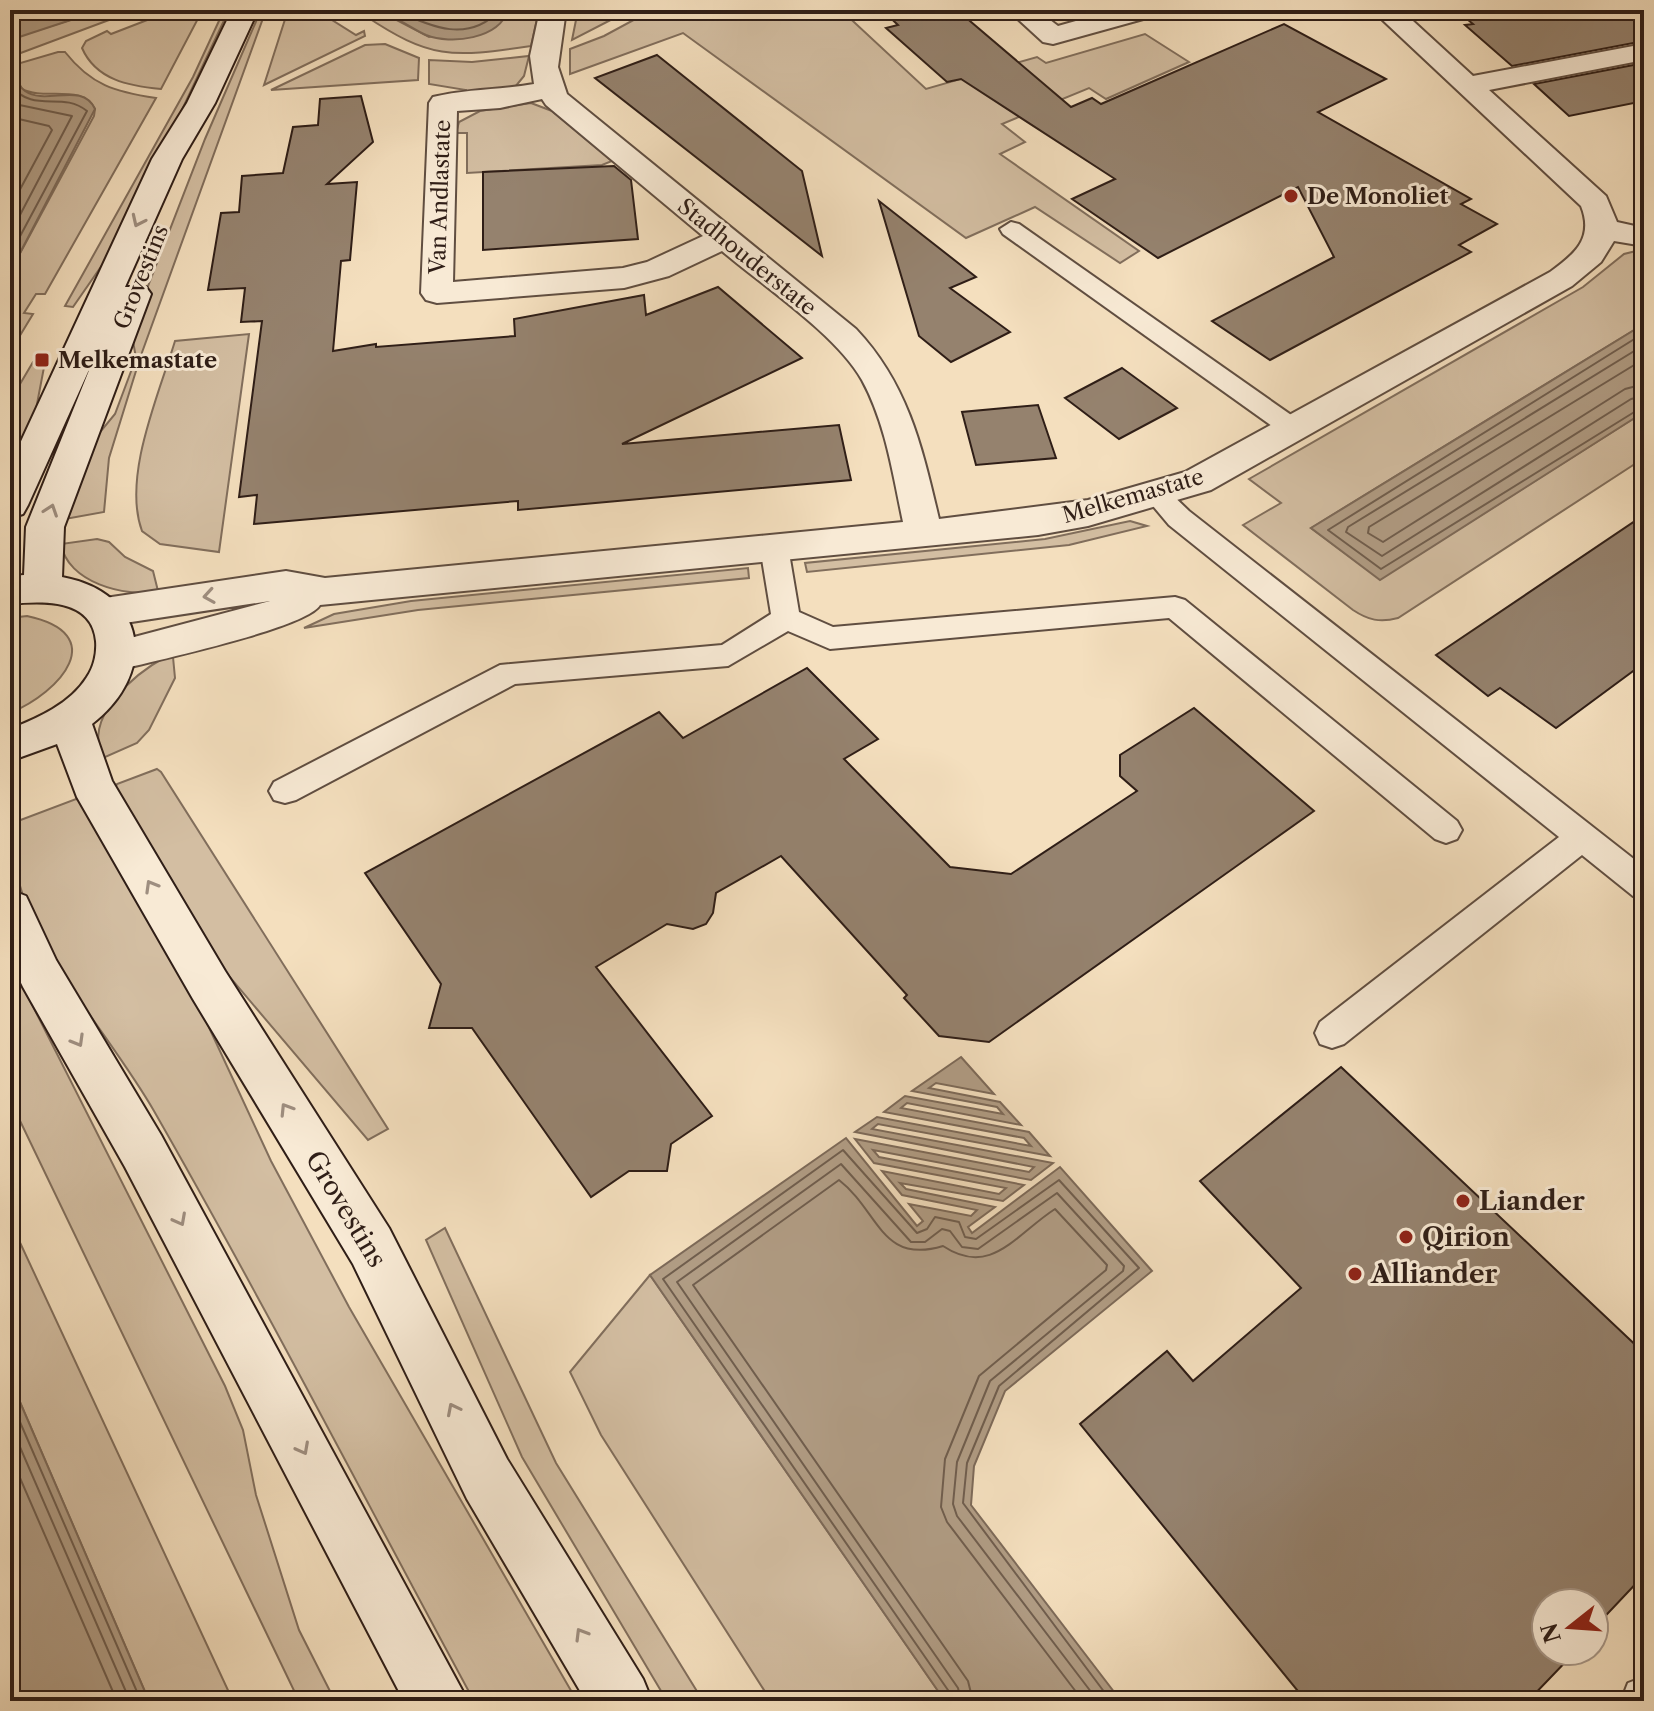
<svg xmlns="http://www.w3.org/2000/svg" width="1654" height="1711" font-family="'Libre Caslon Text',serif">
	<style>
		.green { fill: #d3bea2; stroke: #816e5c; stroke-width: 2 }
		.water { fill: #b19d85; stroke: #7d6a59; stroke-width: 2 }
		.lines { fill: none; stroke-linecap: round; stroke-linejoin: round }
		.shore { stroke: #705e4e; stroke-width: 2 }
		.building { fill: #95826e; stroke: #2f1e17; stroke-width: 2 }
		.service-casing { stroke: #604e41; stroke-width: 4 }
		.minor-casing { stroke: #604e41; stroke-width: 4 }
		.secondary-casing { stroke: #2f1e17; stroke-width: 4 }
		.service { fill: #f8ead5; fill-rule: evenodd }
		.minor { fill: #f8ead5; fill-rule: evenodd }
		.secondary { fill: #f8ead5; fill-rule: evenodd }
		.oneway { stroke: #9e8e80 }
		.poi-dot { fill: #8f2418; stroke: #f8ead5; stroke-width: 3 }
		.labels { text-anchor: middle; dominant-baseline: central; stroke-width: 6; stroke-linejoin: round; paint-order: stroke }
		.far-poi-label { font-size: 22px; font-weight: bold; fill: #2f1e17; stroke: #f8ead5; text-anchor: start }
		.far-street-label { font-size: 22px; fill: #2f1e17; stroke: #f8ead5 }
		.poi-label { font-size: 26px; font-weight: bold; fill: #2f1e17; stroke: #f8ead5; text-anchor: start }
		.street-label { font-size: 26px; fill: #2f1e17; stroke: #f8ead5 }
	</style>
	<rect width="100%" height="100%" fill="#f4dfbe"/>
	<filter id="stains"><feTurbulence type="fractalNoise" baseFrequency=".0025" numOctaves="4"/><feColorMatrix values="0 0 0 0 .2 0 0 0 0 .09 0 0 0 0 .02 0 0 0 .5 -.17"/></filter>
	<radialGradient id="worn" r=".72"><stop offset=".6" stop-color="#630" stop-opacity="0"/><stop offset="1" stop-color="#630" stop-opacity=".3"/></radialGradient>
	<g class="green">
		<path d="M173 10 202 11 161 89C129 86 96 80 82 48L86 41 107 31 111 34Z"/>
		<polygon points="224,10 229,10 123,235 73,307 65,306 193,77"/>
		<polygon points="261,10 266,10 140,358 109,458 104,512 65,519 82,454 115,414 136,358 131,330 205,139"/>
		<polygon points="288,10 316,10 356,35 364,31 365,36 264,85"/>
		<path d="M508 10H539L531 46C450 58 430 59 364 15L389 16 429 37 507 15Z"/>
		<polygon points="578,10 630,10 572,40"/>
		<polygon points="652,10 841,10 926,89 1037,57 1046,63 1145,34 1189,62 1106,99 1089,88 1002,124 1025,142 1000,154 1139,251 1120,263 1035,207 966,238 683,33 570,74 570,49 604,36"/>
		<polygon points="111,12 125,14 10,57 10,40 19,36 86,15"/>
		<polygon points="385,44 419,58 418,80 271,90 365,45"/>
		<path d="M58 52H65C91 85 115 92 156 98L45 294H36L24 313 33 314 10 352V272L94 116 95 109C82 83 44 101 22 89L10 66Z"/>
		<polygon points="529,56 524,76 515,87 466,94 466,90 429,84 429,60 472,62"/>
		<polygon points="531,103 552,111 612,161 602,165 467,173 467,133 456,133 459,122 480,111"/>
		<path d="M1644 249V324L1311 528 1380 579 1644 412V458L1398 618C1380 623 1368 620 1353 610L1243 525 1281 503 1249 479 1583 287 1624 254Z"/>
		<path d="M249 334 219 552 160 544 142 531C122 477 159 394 175 341Z"/>
		<polygon points="33,362 45,362 33,425 10,473 10,401"/>
		<polygon points="1130,521 1147,526 1069,545 807,572 805,563 1045,539"/>
		<path d="M97 539 109 542 125 557 153 571 158 591C125 598 67 582 61 544Z"/>
		<polygon points="748,568 749,578 418,610 304,628 334,614 411,601"/>
		<path d="M27 616C111 634 61 692 10 713V618Z"/>
		<path d="M167 656 173 657 175 678 149 730 137 743 103 758C82 716 136 673 167 656Z"/>
		<polygon points="157,769 161,772 388,1129 368,1140 228,975 115,789 117,784"/>
		<path d="M76 799 80 800 206 1021 271 1161 349 1307 577 1701H474C368 1505 265 1305 154 1111 103 1022 10 932 10 824Z"/>
		<polygon points="10,961 225,1386 243,1430 256,1495 299,1630 335,1701 299,1701 10,1100"/>
		<polygon points="10,1221 233,1701 149,1701 10,1379"/>
		<polygon points="445,1228 556,1463 703,1701 667,1701 522,1457 426,1240"/>
		<polygon points="650,1275 945,1701 771,1701 601,1435 570,1372"/>
	</g>
	<g class="water">
		<polygon points="10,10 135,10 86,15 10,40"/>
		<path d="M357 10H508C499 39 451 45 426 35 413 29 400 19 386 15 375 12 367 17 357 10Z"/>
		<path d="M10 70C14 77 18 86 25 91 46 106 82 81 95 109L10 272Z"/>
		<polygon points="1644,324 1644,412 1380,580 1311,528"/>
		<polygon points="961,1057 994,1094 936,1083 929,1088 1000,1102 1021,1125 907,1103 901,1108 1029,1132 1050,1156 878,1124 872,1129 1053,1163 1031,1180 873,1150 879,1157 1024,1185 1003,1201 900,1183 906,1189 995,1207 968,1227 972,1233 1060,1167 1152,1271 1005,1391 974,1466 971,1505 1121,1701 945,1701 650,1275 846,1138 917,1226 923,1221 909,1204 971,1216 977,1210 902,1195 882,1171 999,1194 1006,1188 874,1163 855,1139 1029,1172 1034,1167 855,1132 877,1117 1031,1146 1024,1138 884,1112 905,1096 1003,1114 997,1107 912,1091"/>
		<polygon points="10,1379 149,1701 10,1701"/>
	</g>
	<g class="lines">
		<g class="shore">
			<path d="M396 10C432 28 469 43 500 10"/>
			<path d="M10 85C35 115 61 90 87 111L10 255"/>
			<polyline points="10,103 72,116 10,234"/>
			<polyline points="10,117 49,126 52,130 10,208"/>
			<polyline points="1644,333 1328,530 1381,569 1644,406"/>
			<polyline points="1644,345 1348,527 1346,532 1382,556 1631,399 1644,396"/>
			<polyline points="1644,359 1369,527 1368,533 1383,542 1625,389 1644,384"/>
			<polyline points="10,1399 141,1701"/>
			<polyline points="10,1424 130,1701"/>
			<polyline points="10,1455 117,1701"/>
			<polyline points="951,1701 950,1693 663,1279 843,1150 917,1233 927,1229 935,1217 959,1222 965,1237 976,1239 1059,1180 1139,1268 999,1386 967,1463 963,1503 1111,1701"/>
			<polyline points="961,1701 958,1688 677,1282 841,1164 911,1242 925,1242 942,1229 950,1231 962,1247 978,1249 1057,1193 1124,1266 1123,1271 990,1381 957,1462 953,1504 957,1516 1098,1701"/>
			<path d="M973 1701 968 1681 693 1285 839 1180C879 1211 881 1265 943 1246 991 1278 1016 1234 1055 1209L1107 1265 1106 1270 979 1376 945 1459 941 1507 947 1522 1083 1701"/>
		</g>
	</g>
	<g class="building">
		<polygon points="882,10 957,10 1071,107 1092,98 1101,104 1284,24 1386,79 1318,112 1471,199 1461,204 1497,224 1459,245 1471,252 1270,360 1212,321 1334,257 1298,187 1158,258 1072,199 1115,179 961,79 947,82 886,28 898,25"/>
		<polygon points="1456,10 1644,10 1644,41 1512,66 1465,25 1473,24"/>
		<polygon points="657,55 802,171 822,256 595,78"/>
		<polygon points="1644,63 1644,101 1569,116 1534,84"/>
		<polygon points="361,96 373,142 327,184 357,182 350,260 341,261 333,351 376,344 376,347 515,336 514,319 644,295 646,315 718,287 802,358 622,444 839,425 851,480 518,510 518,501 254,524 257,495 239,497 262,321 241,322 245,288 208,290 221,213 239,212 242,176 283,173 293,127 318,125 320,99"/>
		<polygon points="614,166 631,180 638,239 483,250 483,172"/>
		<polygon points="879,201 976,277 950,288 1010,332 951,362 919,336"/>
		<polygon points="1122,368 1177,408 1119,439 1065,398"/>
		<polygon points="1038,405 1056,458 976,465 962,412"/>
		<polygon points="1644,515 1644,663 1556,728 1500,688 1488,696 1436,655"/>
		<polygon points="807,668 878,739 844,759 950,867 1011,874 1137,791 1120,776 1120,755 1194,708 1314,811 989,1042 939,1036 904,998 907,995 781,856 716,893 713,913 706,924 693,929 667,924 596,967 712,1116 671,1144 667,1171 629,1171 591,1197 472,1028 429,1028 441,984 365,873 659,712 683,738"/>
		<polygon points="1341,1067 1644,1353 1644,1575 1594,1628 1594,1603 1546,1603 1546,1651 1574,1653 1528,1701 1306,1701 1080,1424 1167,1351 1193,1381 1301,1288 1200,1181"/>
	</g>
	<g class="lines">
		<g class="service-casing">
			<g id="service">
				<polygon points="1011,222 1019,224 1304,424 1308,430 1304,436 1286,436 1003,234 1000,229"/>
				<polygon points="1156,485 1165,488 1189,511 1644,867 1644,899 1633,896 1582,855 1344,1044 1332,1048 1320,1044 1315,1033 1320,1022 1559,837 1169,525 1143,494 1147,488"/>
				<polygon points="774,537 784,540 788,547 799,612 833,627 1175,597 1185,600 1457,821 1462,830 1457,839 1446,843 1435,839 1169,618 830,649 788,631 728,666 515,684 296,800 285,803 274,800 269,791 274,782 500,665 722,645 771,614 760,547 764,540"/>
				<polygon points="1644,1677 1644,1701 1621,1701 1628,1683"/>
			</g>
		</g>
		<g class="minor-casing">
			<g id="minor">
				<path d="M540 10H566L558 67 567 94 856 329C908 384 922 447 939 519L1088 500 1185 472 1550 272C1575 254 1594 238 1581 206L1372 10H1401L1473 76 1644 44V60L1489 90 1606 196 1617 222 1644 228V246L1614 241 1601 262 1572 286 1211 490 1088 526 1038 535 320 605C307 628 153 661 118 670L104 665 98 655 104 645 270 601 105 626 91 622 85 612 91 602 105 598 286 571 325 578 903 522C893 475 886 424 862 380 836 334 763 286 722 251L669 276 624 288 437 303 426 300 421 293 429 103 433 97C465 89 501 90 534 84L530 56ZM542 99 546 105 703 236 647 262 623 268 453 282 457 111 500 108Z"/>
				<polygon points="1008,10 1037,10 1058,26 1115,10 1158,10 1154,16 1053,44 1043,42"/>
			</g>
		</g>
		<g class="secondary-casing">
			<g id="secondary">
				<path d="M232 10H258L215 103 182 159 125 287H146L151 294 64 527 62 577C148 593 158 673 92 724L112 781 225 971 389 1228 507 1459 643 1679 652 1701H586L467 1499 353 1264 193 999 77 797 57 744 10 761V729C38 718 70 704 87 677 94 667 97 653 96 641 92 598 42 601 10 604V576L24 575 26 527 92 363 28 505 23 514 10 518V465L152 159 187 103Z"/>
				<polygon points="10,890 26,896 56,960 161,1135 468,1701 404,1701 125,1167 23,987 10,960"/>
			</g>
		</g>
		<use href="#service" class="service"/>
		<use href="#minor" class="minor"/>
		<use href="#secondary" class="secondary"/>
	</g>
	<defs><path id="oneway-chevron" d="M-2-3.5L2.5 0L-2 3.5" fill="none" stroke-width="1.6" stroke-linecap="round" stroke-linejoin="round" transform="scale(2)"/></defs>
	<g class="oneway">
		<use href="#oneway-chevron" transform="translate(138 221) rotate(115)"/>
		<use href="#oneway-chevron" transform="translate(51 510) rotate(-71)"/>
		<use href="#oneway-chevron" transform="translate(209 596) rotate(171)"/>
		<use href="#oneway-chevron" transform="translate(151 886) rotate(-120)"/>
		<use href="#oneway-chevron" transform="translate(78 1041) rotate(60)"/>
		<use href="#oneway-chevron" transform="translate(286 1109) rotate(-122)"/>
		<use href="#oneway-chevron" transform="translate(180 1220) rotate(62)"/>
		<use href="#oneway-chevron" transform="translate(453 1409) rotate(-117)"/>
		<use href="#oneway-chevron" transform="translate(303 1449) rotate(62)"/>
		<use href="#oneway-chevron" transform="translate(581 1634) rotate(-121)"/>
	</g>
	<g class="poi-dot">
		<circle cx="1291" cy="196" r="8"/>
		<rect x="34" y="352" width="16" height="16" rx="4"/>
		<circle cx="1463" cy="1201" r="8"/>
		<circle cx="1406" cy="1237" r="8"/>
		<circle cx="1355" cy="1274" r="8"/>
	</g>
	<g class="labels">
		<g class="far-poi-label">
			<text x="1307" y="196">De Monoliet</text>
			<text x="58" y="360">Melkemastate</text>
		</g>
		<g class="far-street-label">
			<text transform="translate(440 197) rotate(-88)">Van Andlastate</text>
			<text transform="translate(747 257) rotate(39)">Stadhouderstate</text>
			<text transform="translate(141 277) rotate(-68)">Grovestins</text>
			<text transform="translate(1133 496) rotate(-16)">Melkemastate</text>
		</g>
		<g class="poi-label">
			<text x="1479" y="1201">Liander</text>
			<text x="1422" y="1237">Qirion</text>
			<text x="1371" y="1274">Alliander</text>
		</g>
		<g class="street-label">
			<text transform="translate(346 1209) rotate(59)">Grovestins</text>
		</g>
	</g>
	<rect width="1654" height="1711" fill="none" stroke="#f4dfbe" stroke-width="40"/>
	<rect x="12" y="12" width="1630" height="1687" fill="none" stroke="#2f1e17" stroke-width="4"/>
	<rect x="20" y="20" width="1614" height="1671" fill="none" stroke="#2f1e17" stroke-width="2"/>
	<g transform="translate(1570 1627) rotate(253)"><circle r="38" fill="#f8ead5" stroke="#a89889" stroke-width="2"/>
	<path d="M0-6L14 30L0 20L-14 30Z" fill="#8f2418"/>
	<text y="-12" font-size="22" font-weight="bold" text-anchor="middle" fill="#2f1e17">N</text>
	</g>
	<rect width="100%" height="100%" filter="url(#stains)"/>
	<rect width="100%" height="100%" fill="url(#worn)"/>
</svg>
